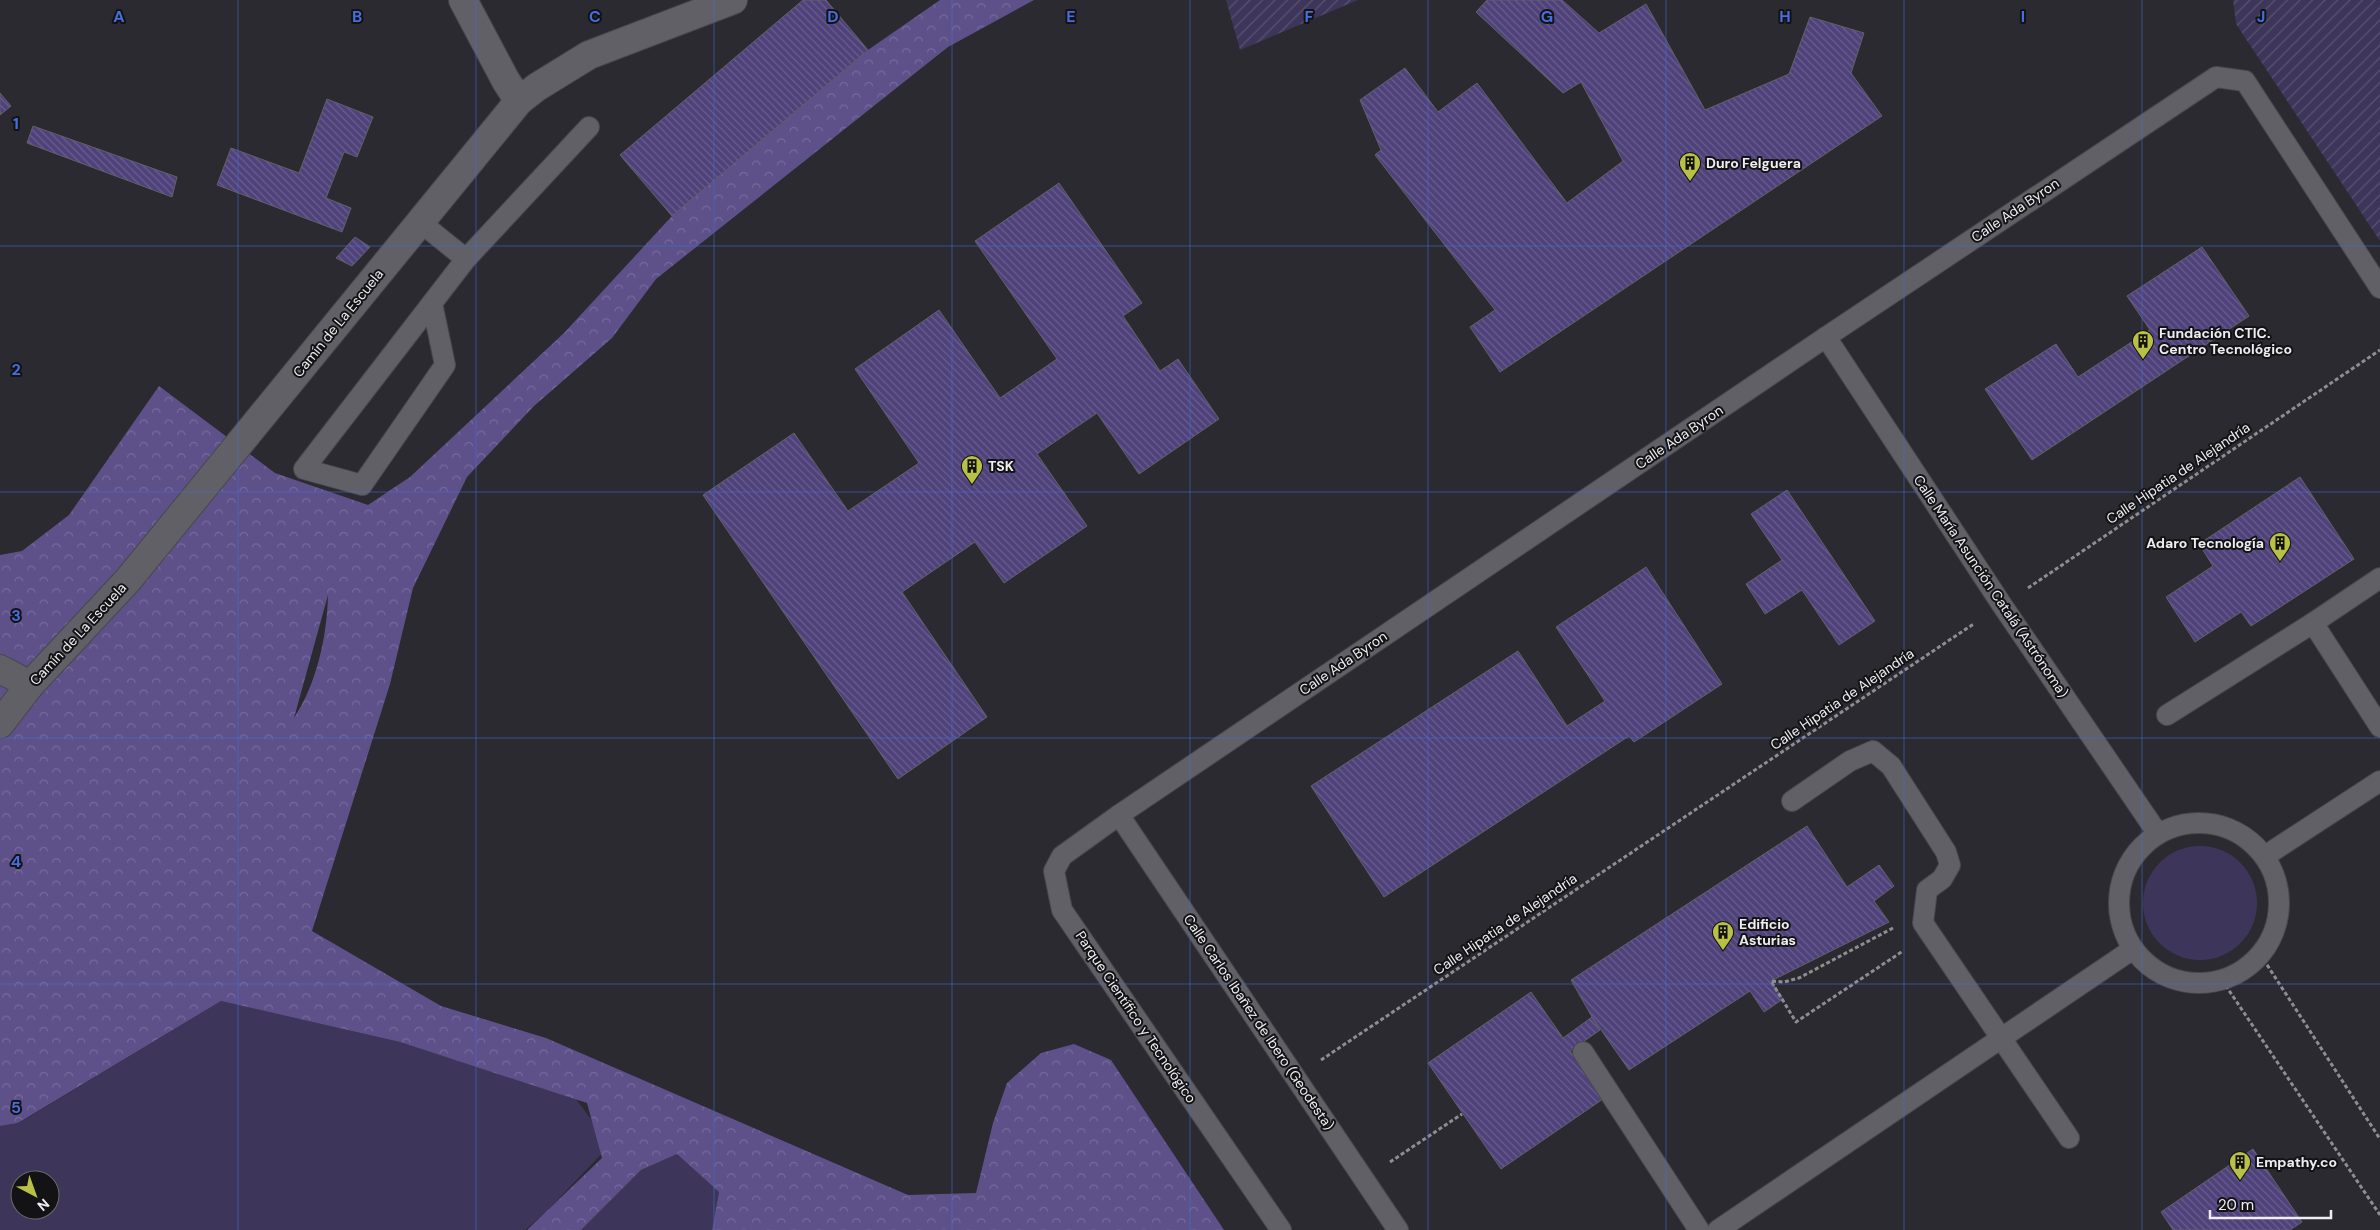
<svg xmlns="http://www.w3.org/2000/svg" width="2380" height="1230" font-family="'DM Sans',sans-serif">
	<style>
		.green { fill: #3d365a; fill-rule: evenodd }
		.forest { fill: url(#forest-crowns); fill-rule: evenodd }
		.garden { fill: url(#garden-furrows) }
		.building { fill: url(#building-back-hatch); stroke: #616067 }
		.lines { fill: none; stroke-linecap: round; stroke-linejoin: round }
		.service-casing { stroke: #48484c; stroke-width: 22 }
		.minor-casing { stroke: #48484c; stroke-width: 30 }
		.path { stroke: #8e8d92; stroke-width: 3; stroke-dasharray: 4 2.5; stroke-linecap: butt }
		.service { stroke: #616067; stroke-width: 20 }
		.minor { stroke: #616067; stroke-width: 28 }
		.grid { fill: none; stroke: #476edd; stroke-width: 1; stroke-opacity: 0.55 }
		.labels { text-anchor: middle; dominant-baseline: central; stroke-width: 4; stroke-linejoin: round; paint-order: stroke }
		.poi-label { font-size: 14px; font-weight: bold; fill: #eeeef2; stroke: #131316; text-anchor: start }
		.street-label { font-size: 14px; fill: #eeeef2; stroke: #131316 }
		.grid-label { font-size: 16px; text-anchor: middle; font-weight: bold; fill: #476edd; stroke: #131316; stroke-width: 4; stroke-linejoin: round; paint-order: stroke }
	</style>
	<defs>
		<pattern id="forest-crowns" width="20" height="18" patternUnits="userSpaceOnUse" patternTransform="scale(1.25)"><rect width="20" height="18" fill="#5e518a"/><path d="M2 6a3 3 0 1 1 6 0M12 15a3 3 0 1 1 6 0" fill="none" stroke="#756a9b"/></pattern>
		<pattern id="garden-furrows" width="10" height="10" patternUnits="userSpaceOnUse" patternTransform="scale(1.25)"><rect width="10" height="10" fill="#3d365a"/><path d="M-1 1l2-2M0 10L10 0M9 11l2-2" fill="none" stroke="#595372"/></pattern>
		<pattern id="building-back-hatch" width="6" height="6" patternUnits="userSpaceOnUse" patternTransform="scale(1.25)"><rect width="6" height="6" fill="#4f427a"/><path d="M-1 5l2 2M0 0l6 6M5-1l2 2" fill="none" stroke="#695e8d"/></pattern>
	</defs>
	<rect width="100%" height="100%" fill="#2b2a30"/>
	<g class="green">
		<circle cx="2200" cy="903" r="57"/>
		<path d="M221 1001 400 1042 576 1099 610 1145 545 1213 525 1230H0V1126L19 1123ZM20 1180H50V1210H20Z"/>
		<polygon points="677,1154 719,1192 712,1230 581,1230 641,1170"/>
	</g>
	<path class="forest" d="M940 0H1034L948 47 656 279 612 338 534 406 467 477 413 588 390 684 312 931 441 1006 546 1038 908 1195 976 1193 993 1123 1007 1083 1041 1053 1074 1044 1111 1060 1224 1230H712L719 1192 677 1154 641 1170 581 1230H527L602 1158 587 1103 400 1042 221 1001 18 1123 0 1126V555L22 551 69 515 159 386 275 473 368 505 410 477 564 333 672 216 868 50ZM328 595C327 636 317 683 294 718Z"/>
	<g class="garden">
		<polygon points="1226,0 1358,0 1240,50"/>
		<polygon points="2233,0 2380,0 2380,241 2236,24"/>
	</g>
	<g class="building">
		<polygon points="803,0 826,0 868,50 672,216 620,155"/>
		<polygon points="1487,0 1562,0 1599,33 1646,4 1705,110 1789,74 1810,17 1864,33 1851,73 1882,116 1500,372 1470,327 1495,310 1375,155 1381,150 1360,100 1405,68 1438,112 1477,83 1567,203 1623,161 1581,82 1563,93 1476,12"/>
		<polygon points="0,93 11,106 0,115"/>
		<polygon points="327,99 373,117 357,157 344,152 326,198 351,208 342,232 217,185 231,148 299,173"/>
		<polygon points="33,126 177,177 172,197 27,143"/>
		<polygon points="1059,183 1142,303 1123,316 1160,371 1178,359 1219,419 1139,474 1097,413 1037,454 1087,526 1004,583 975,542 902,592 987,717 898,779 703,495 794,433 848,511 919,463 855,369 939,310 1000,398 1057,359 975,241"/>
		<polygon points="355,237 370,247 352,266 336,258"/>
		<polygon points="2202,247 2249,316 2032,460 1985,389 2056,344 2078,377 2150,330 2127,296"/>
		<polygon points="2300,477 2354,559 2251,626 2241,612 2195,642 2166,597 2213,566 2199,544"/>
		<polygon points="1787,490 1875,621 1839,645 1802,590 1765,614 1746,584 1782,560 1751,514"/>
		<polygon points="1646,567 1722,684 1634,742 1629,736 1384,897 1311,786 1518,651 1567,726 1605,701 1556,627"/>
		<polygon points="1807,826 1847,887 1879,865 1894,886 1874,901 1889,922 1771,981 1783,999 1764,1012 1750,991 1629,1070 1592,1017 1571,980"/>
		<polygon points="1531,992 1563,1038 1592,1017 1600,1030 1570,1051 1603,1099 1501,1169 1428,1063"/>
		<polygon points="2253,1149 2302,1222 2290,1230 2173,1230 2161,1212"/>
	</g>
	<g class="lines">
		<g class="service-casing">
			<g id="service">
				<polyline points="420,222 466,259 589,127"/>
				<polyline points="432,303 445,365 362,485 304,469 466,259"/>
				<polyline points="1826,337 2002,605 2158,834"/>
				<polyline points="2380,578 2313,623 2380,727"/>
				<polyline points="2167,715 2313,623"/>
				<polyline points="1792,801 1850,761 1873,751 1891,766 1946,852 1950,865 1942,879 1927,890 1923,923 2069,1138"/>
				<polyline points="1119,815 1398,1230"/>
				<circle cx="2199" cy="903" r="80"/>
				<polyline points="2265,856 2380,781"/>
				<polyline points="1583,1052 1699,1230"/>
				<polyline points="1281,1230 1062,910 1054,871 1062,856 1119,815 1826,337 2216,77 2245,81 2380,288"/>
				<polyline points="1718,1230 2133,949"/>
			</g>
		</g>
		<g class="minor-casing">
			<g id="minor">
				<polyline points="463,0 506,81 519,101"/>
				<polyline points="0,669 30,685"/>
				<polyline points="0,724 30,685 128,580 519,101 537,87 589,55 733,0"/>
			</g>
		</g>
		<g class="path">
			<polyline points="2028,588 2380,350"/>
			<polyline points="1893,928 1799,978 1784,982 1771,981 1796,1022 1903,951"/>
			<polyline points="2260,954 2380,1139"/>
			<polyline points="2222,980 2380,1215"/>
			<polyline points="1321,1060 1975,623"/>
			<polyline points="1390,1162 1462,1114"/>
		</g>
		<use href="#service" class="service"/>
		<use href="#minor" class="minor"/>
	</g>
	<path class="grid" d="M238 0V1230M476 0V1230M714 0V1230M952 0V1230M1190 0V1230M1428 0V1230M1666 0V1230M1904 0V1230M2142 0V1230M0 246H2380M0 492H2380M0 738H2380M0 984H2380"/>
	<defs>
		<g id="building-pin" transform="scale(1.125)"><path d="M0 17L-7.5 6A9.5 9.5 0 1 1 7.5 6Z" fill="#b9c046" stroke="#131316"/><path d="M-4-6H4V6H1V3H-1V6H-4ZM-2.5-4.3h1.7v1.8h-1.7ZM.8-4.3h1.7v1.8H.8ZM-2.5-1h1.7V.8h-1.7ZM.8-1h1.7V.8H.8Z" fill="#111"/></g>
	</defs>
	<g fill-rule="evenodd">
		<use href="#building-pin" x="1690" y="163"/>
		<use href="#building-pin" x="2143" y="341"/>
		<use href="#building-pin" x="972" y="466"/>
		<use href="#building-pin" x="2280" y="543"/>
		<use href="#building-pin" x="1723" y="932"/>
		<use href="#building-pin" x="2240" y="1162"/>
	</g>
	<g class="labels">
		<g class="poi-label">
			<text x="1706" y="163">Duro Felguera</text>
			<text x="2159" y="333">Fundación CTIC.<tspan x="2159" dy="16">Centro Tecnológico</tspan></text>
			<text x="988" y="466">TSK</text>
			<text x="2264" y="543" text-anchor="end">Adaro Tecnología</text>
			<text x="1739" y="924">Edificio<tspan x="1739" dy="16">Asturias</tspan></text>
			<text x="2256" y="1162">Empathy.co</text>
		</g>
		<g class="street-label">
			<text transform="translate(2015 210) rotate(-34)">Calle Ada Byron</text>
			<text transform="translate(338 323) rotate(-51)">Camín de La Escuela</text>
			<text transform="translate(1679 437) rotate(-34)">Calle Ada Byron</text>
			<text transform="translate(2178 473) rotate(-34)">Calle Hipatia de Alejandría</text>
			<text transform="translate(1991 586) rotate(56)">Calle María Asunción Catalá (Astrónoma)</text>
			<text transform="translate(78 634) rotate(-47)">Camín de La Escuela</text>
			<text transform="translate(1343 663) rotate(-34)">Calle Ada Byron</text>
			<text transform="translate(1842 699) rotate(-34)">Calle Hipatia de Alejandría</text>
			<text transform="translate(1505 924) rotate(-34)">Calle Hipatia de Alejandría</text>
			<text transform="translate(1136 1017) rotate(56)">Parque Científico y Tecnológico</text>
			<text transform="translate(1259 1022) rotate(56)">Calle Carlos Ibañez de Ibero (Geodesta)</text>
		</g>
	</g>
	<g class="grid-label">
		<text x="119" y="22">A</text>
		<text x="357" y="22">B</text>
		<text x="595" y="22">C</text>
		<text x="833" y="22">D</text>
		<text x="1071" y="22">E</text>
		<text x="1309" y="22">F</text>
		<text x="1547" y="22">G</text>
		<text x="1785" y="22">H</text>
		<text x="2023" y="22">I</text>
		<text x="2261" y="22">J</text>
		<text x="16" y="129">1</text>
		<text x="16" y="375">2</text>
		<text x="16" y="621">3</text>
		<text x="16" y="867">4</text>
		<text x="16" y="1113">5</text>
	</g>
	<g transform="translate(35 1195) rotate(139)"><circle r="24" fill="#131316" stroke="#6b6b6e"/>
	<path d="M0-4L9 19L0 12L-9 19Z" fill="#b9c046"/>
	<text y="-8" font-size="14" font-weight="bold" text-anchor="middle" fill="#eeeef2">N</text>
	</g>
	<path d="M2210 1210v8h121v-8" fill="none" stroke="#eeeef2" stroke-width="2.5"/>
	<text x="2218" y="1210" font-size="15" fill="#eeeef2" stroke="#131316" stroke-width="4" paint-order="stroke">20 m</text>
</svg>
